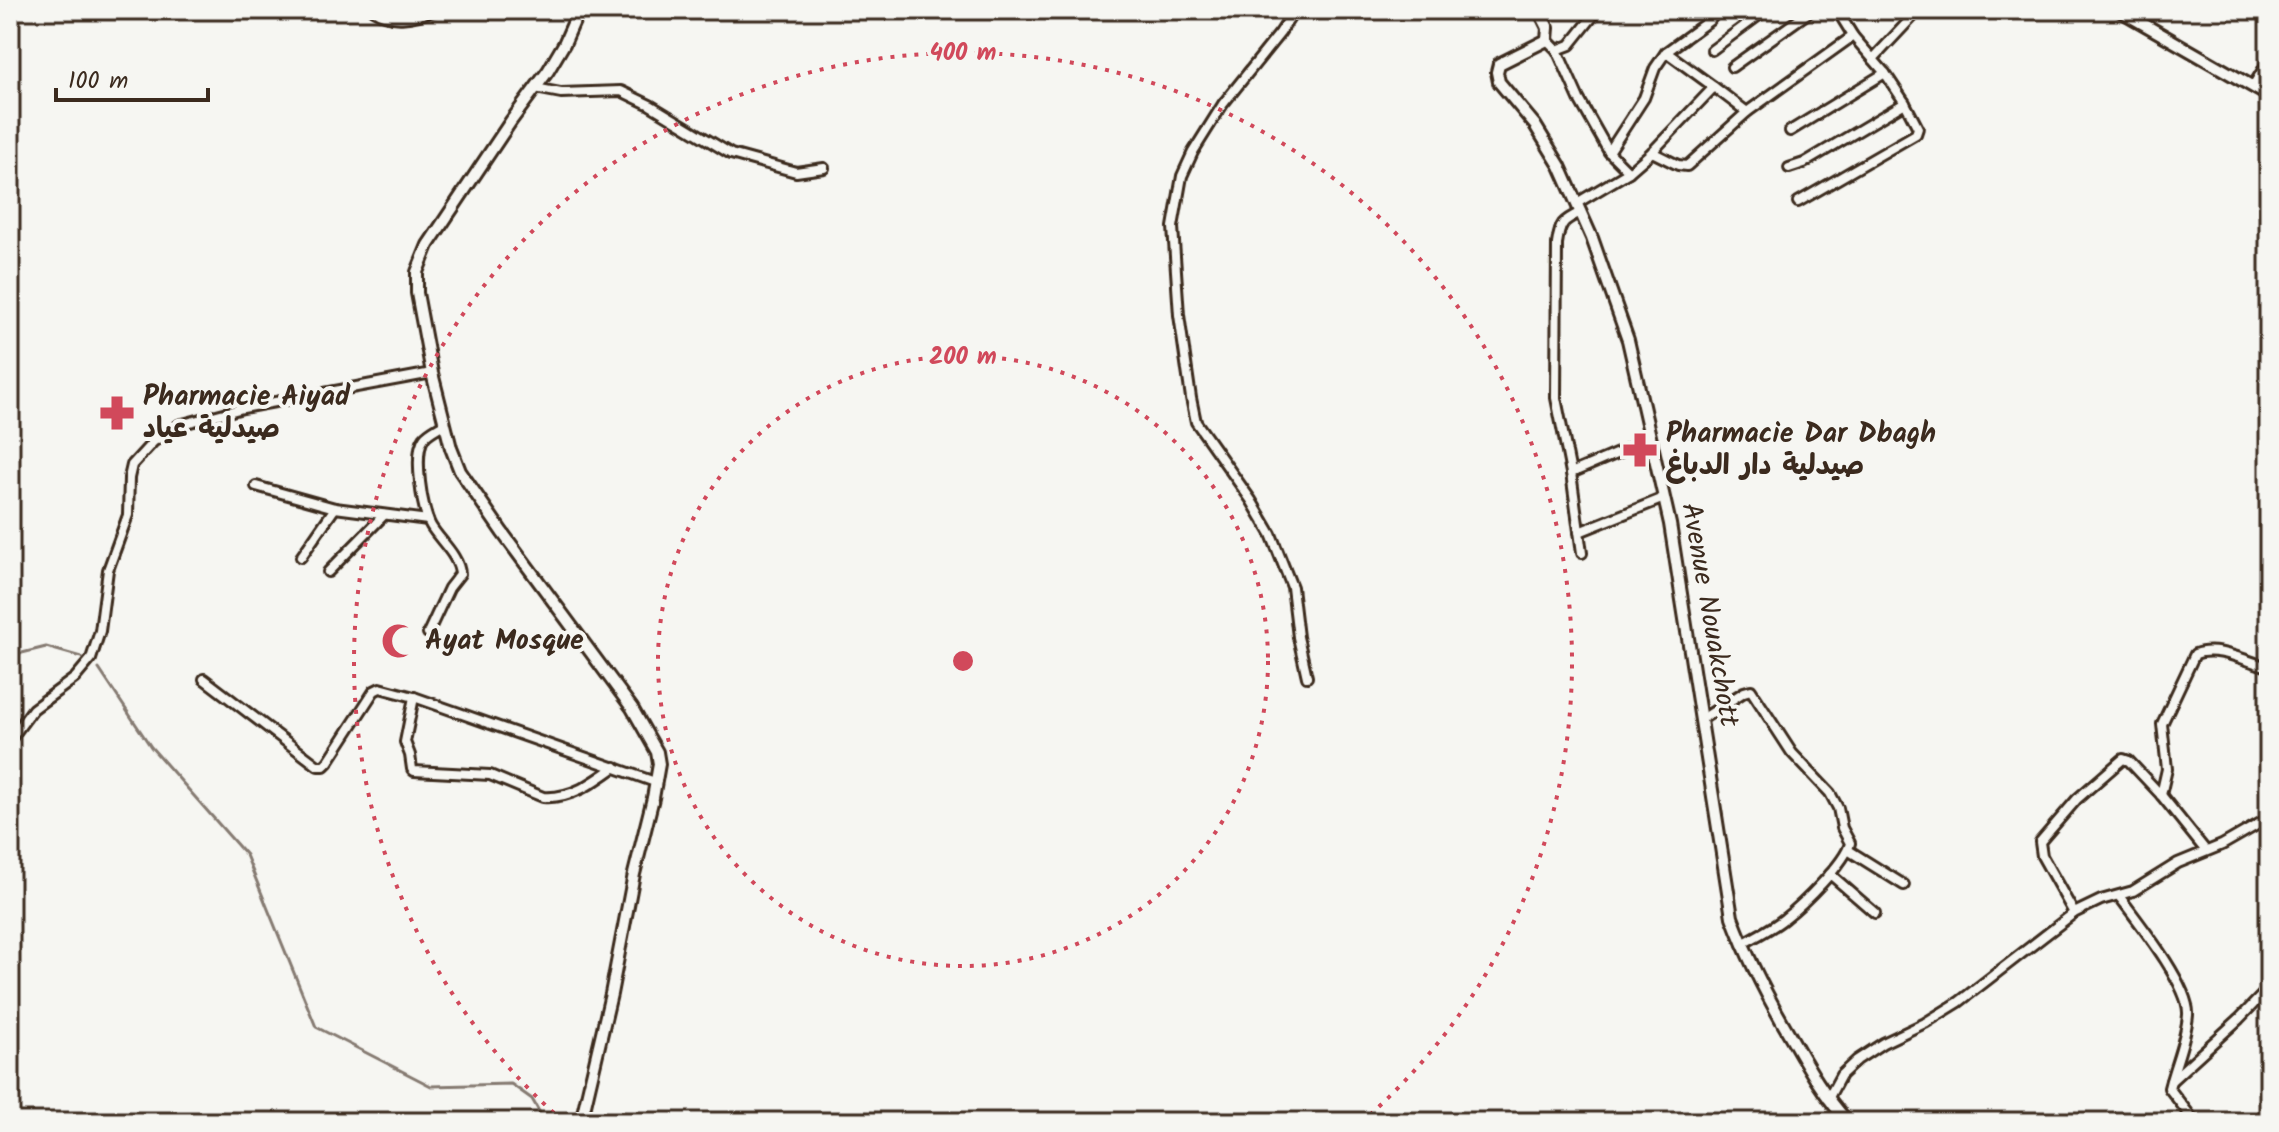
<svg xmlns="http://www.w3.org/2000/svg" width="2279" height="1132" font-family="Kalam,'Playpen Sans Arabic',sans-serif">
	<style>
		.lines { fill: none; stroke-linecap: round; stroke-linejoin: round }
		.stream { stroke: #857a71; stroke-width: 3 }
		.minor-casing { stroke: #3b2a1e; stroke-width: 14 }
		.tertiary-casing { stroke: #3b2a1e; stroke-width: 16 }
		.minor { stroke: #f6f6f2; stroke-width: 8 }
		.tertiary { stroke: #f6f6f2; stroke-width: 10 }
		.ring { fill: none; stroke: #d1495b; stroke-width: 4; stroke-dasharray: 4 8 }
		.labels { text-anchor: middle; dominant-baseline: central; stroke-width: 8; stroke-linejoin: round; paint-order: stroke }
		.poi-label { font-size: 28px; font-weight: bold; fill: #3b2a1e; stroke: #f6f6f2; text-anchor: start }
		.street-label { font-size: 28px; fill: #3b2a1e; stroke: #f6f6f2 }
		.centre { fill: #d1495b; stroke: #f6f6f2; stroke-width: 4 }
		.ring-label { font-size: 24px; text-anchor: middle; font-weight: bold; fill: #d1495b; stroke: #f6f6f2; stroke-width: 8; stroke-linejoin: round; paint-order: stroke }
	</style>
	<rect width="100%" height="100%" fill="#f6f6f2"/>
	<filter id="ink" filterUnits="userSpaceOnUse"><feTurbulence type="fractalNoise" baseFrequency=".0125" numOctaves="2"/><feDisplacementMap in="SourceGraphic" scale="16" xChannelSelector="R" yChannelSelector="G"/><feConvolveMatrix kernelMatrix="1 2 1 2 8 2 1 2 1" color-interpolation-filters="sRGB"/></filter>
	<g filter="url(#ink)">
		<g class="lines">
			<g class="stream">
				<polyline points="10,656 46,647 81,657"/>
				<polyline points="99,669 151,747 246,855 316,1027 431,1086 511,1084 532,1099 545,1122"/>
			</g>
			<g class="minor-casing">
				<g id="minor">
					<path d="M373 10C393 23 415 17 436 10"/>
					<polyline points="1295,10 1280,33 1223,104 1193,152 1182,176 1173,227 1179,315 1191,398 1196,422 1251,500 1271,534 1292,587 1298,637 1307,677"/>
					<polyline points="1547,40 1557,50 1570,45 1598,10"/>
					<polyline points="1557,50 1579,99 1609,152 1644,98 1655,68 1666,52 1710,20 1718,10"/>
					<polyline points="1712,50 1766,10"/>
					<polyline points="1873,59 1919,10"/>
					<polyline points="1732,67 1812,10"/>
					<polyline points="2253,86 2269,60"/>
					<polyline points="1714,87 1747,112"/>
					<polyline points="535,88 561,93 621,91 650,105 731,154 796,172 824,168"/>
					<polyline points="1790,131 1885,73 1853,36 1837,10"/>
					<polyline points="1609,152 1629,172"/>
					<polyline points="1652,152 1678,165 1687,166 1747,112 1853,36"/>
					<polyline points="1789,168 1804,163 1905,103 1885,73"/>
					<polyline points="1798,202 1916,134 1918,128 1905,103"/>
					<polyline points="1577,203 1629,172 1652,152 1714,87 1666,52"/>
					<path d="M1581 212C1562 221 1560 223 1557 244L1556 398 1571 473 1582 553"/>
					<polyline points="1571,473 1651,439"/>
					<polyline points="256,486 335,508 428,520"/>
					<polyline points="1579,532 1664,498"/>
					<polyline points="301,557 335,508"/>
					<polyline points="328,572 384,515"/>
					<path d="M428 633 449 588 460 574C459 556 440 541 431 526 422 511 413 453 424 438 428 432 438 428 445 423"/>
					<polyline points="204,679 318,766 324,766 328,762 374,691 380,688 414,697 655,782"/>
					<path d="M414 697 405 742 410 755 412 769 414 771 490 775 543 797C571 799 593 783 615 767"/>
					<path d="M1702 719 1744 692 1751 690 1792 753 1830 793 1838 808 1842 828 1850 843C1846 862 1802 905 1785 918 1773 928 1757 936 1742 944"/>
					<polyline points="10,740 33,709 75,678 91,659 100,631 108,570 128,515 129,478 132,465 153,442 179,425 243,408 432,373"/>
					<path d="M2161 795 2167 769 2162 724 2195 654C2217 645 2247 662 2269 667"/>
					<polyline points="1848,850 1904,885"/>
					<polyline points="1830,874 1875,913"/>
					<path d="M2119 896C2137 920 2190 986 2188 1015 2186 1040 2175 1064 2169 1088L2195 1122"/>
					<polyline points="2074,913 2042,856 2040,842 2077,799 2123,759 2129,761 2161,795 2206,851"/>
					<polyline points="2171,1081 2239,1019 2269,988"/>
					<polyline points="1828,1099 1841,1075 1857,1060 1883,1043 1925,1023 1959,1002 2074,913 2101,900 2133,891 2178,863 2222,845 2269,818"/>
				</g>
			</g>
			<g class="tertiary-casing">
				<g id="tertiary">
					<polyline points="579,10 564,44 548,71 511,121 428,245 417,272 417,293 432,373 451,448 460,471 502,532 632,708 657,752 659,764 653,798 634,874 611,994 581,1122"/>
					<path d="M1539 10 1548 28 1547 40 1499 64 1497 72 1499 82 1535 125 1560 166 1592 238 1628 340 1670 524 1732 917C1748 960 1769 1000 1792 1039 1809 1069 1825 1097 1848 1122"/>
					<polyline points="2119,10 2269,96"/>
				</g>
			</g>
			<use href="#minor" class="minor"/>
			<use href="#tertiary" class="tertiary"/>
		</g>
	</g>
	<g class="ring">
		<circle cx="963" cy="661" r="305"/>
		<path d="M563 1121A609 609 0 1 1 1363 1121"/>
	</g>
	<defs>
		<g id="pharmacy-bare" transform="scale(2.76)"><path d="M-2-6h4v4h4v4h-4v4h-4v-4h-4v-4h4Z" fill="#d1495b" stroke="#f6f6f2" stroke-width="2.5" paint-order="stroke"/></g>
		<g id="mosque-bare" transform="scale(2.76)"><path d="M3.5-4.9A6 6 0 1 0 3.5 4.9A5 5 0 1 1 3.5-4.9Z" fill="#d1495b" stroke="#f6f6f2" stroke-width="2.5" paint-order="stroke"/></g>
	</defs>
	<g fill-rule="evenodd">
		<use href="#pharmacy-bare" x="117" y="413"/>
		<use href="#pharmacy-bare" x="1640" y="450"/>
		<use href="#mosque-bare" x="399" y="641"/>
	</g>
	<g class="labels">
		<g class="poi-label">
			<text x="143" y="397">Pharmacie Aiyad<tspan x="143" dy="32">صيدلية عياد</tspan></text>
			<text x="1666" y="434">Pharmacie Dar Dbagh<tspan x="1666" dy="32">صيدلية دار الدباغ</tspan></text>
			<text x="425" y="641">Ayat Mosque</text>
		</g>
		<g class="street-label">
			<text transform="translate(1709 615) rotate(80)">Avenue Nouakchott</text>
		</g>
	</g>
	<circle cx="963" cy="661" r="12" class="centre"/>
	<g class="ring-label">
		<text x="963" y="60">400 m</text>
		<text x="963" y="364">200 m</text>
	</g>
	<rect width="2279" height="1132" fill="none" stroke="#f6f6f2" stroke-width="40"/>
	<rect x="20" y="20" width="2239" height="1092" fill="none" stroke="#3b2a1e" stroke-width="3" filter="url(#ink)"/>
	<path d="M56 88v12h152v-12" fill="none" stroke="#3b2a1e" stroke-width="4"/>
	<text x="68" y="88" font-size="24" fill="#3b2a1e" stroke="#f6f6f2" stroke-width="6" paint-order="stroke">100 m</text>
</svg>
